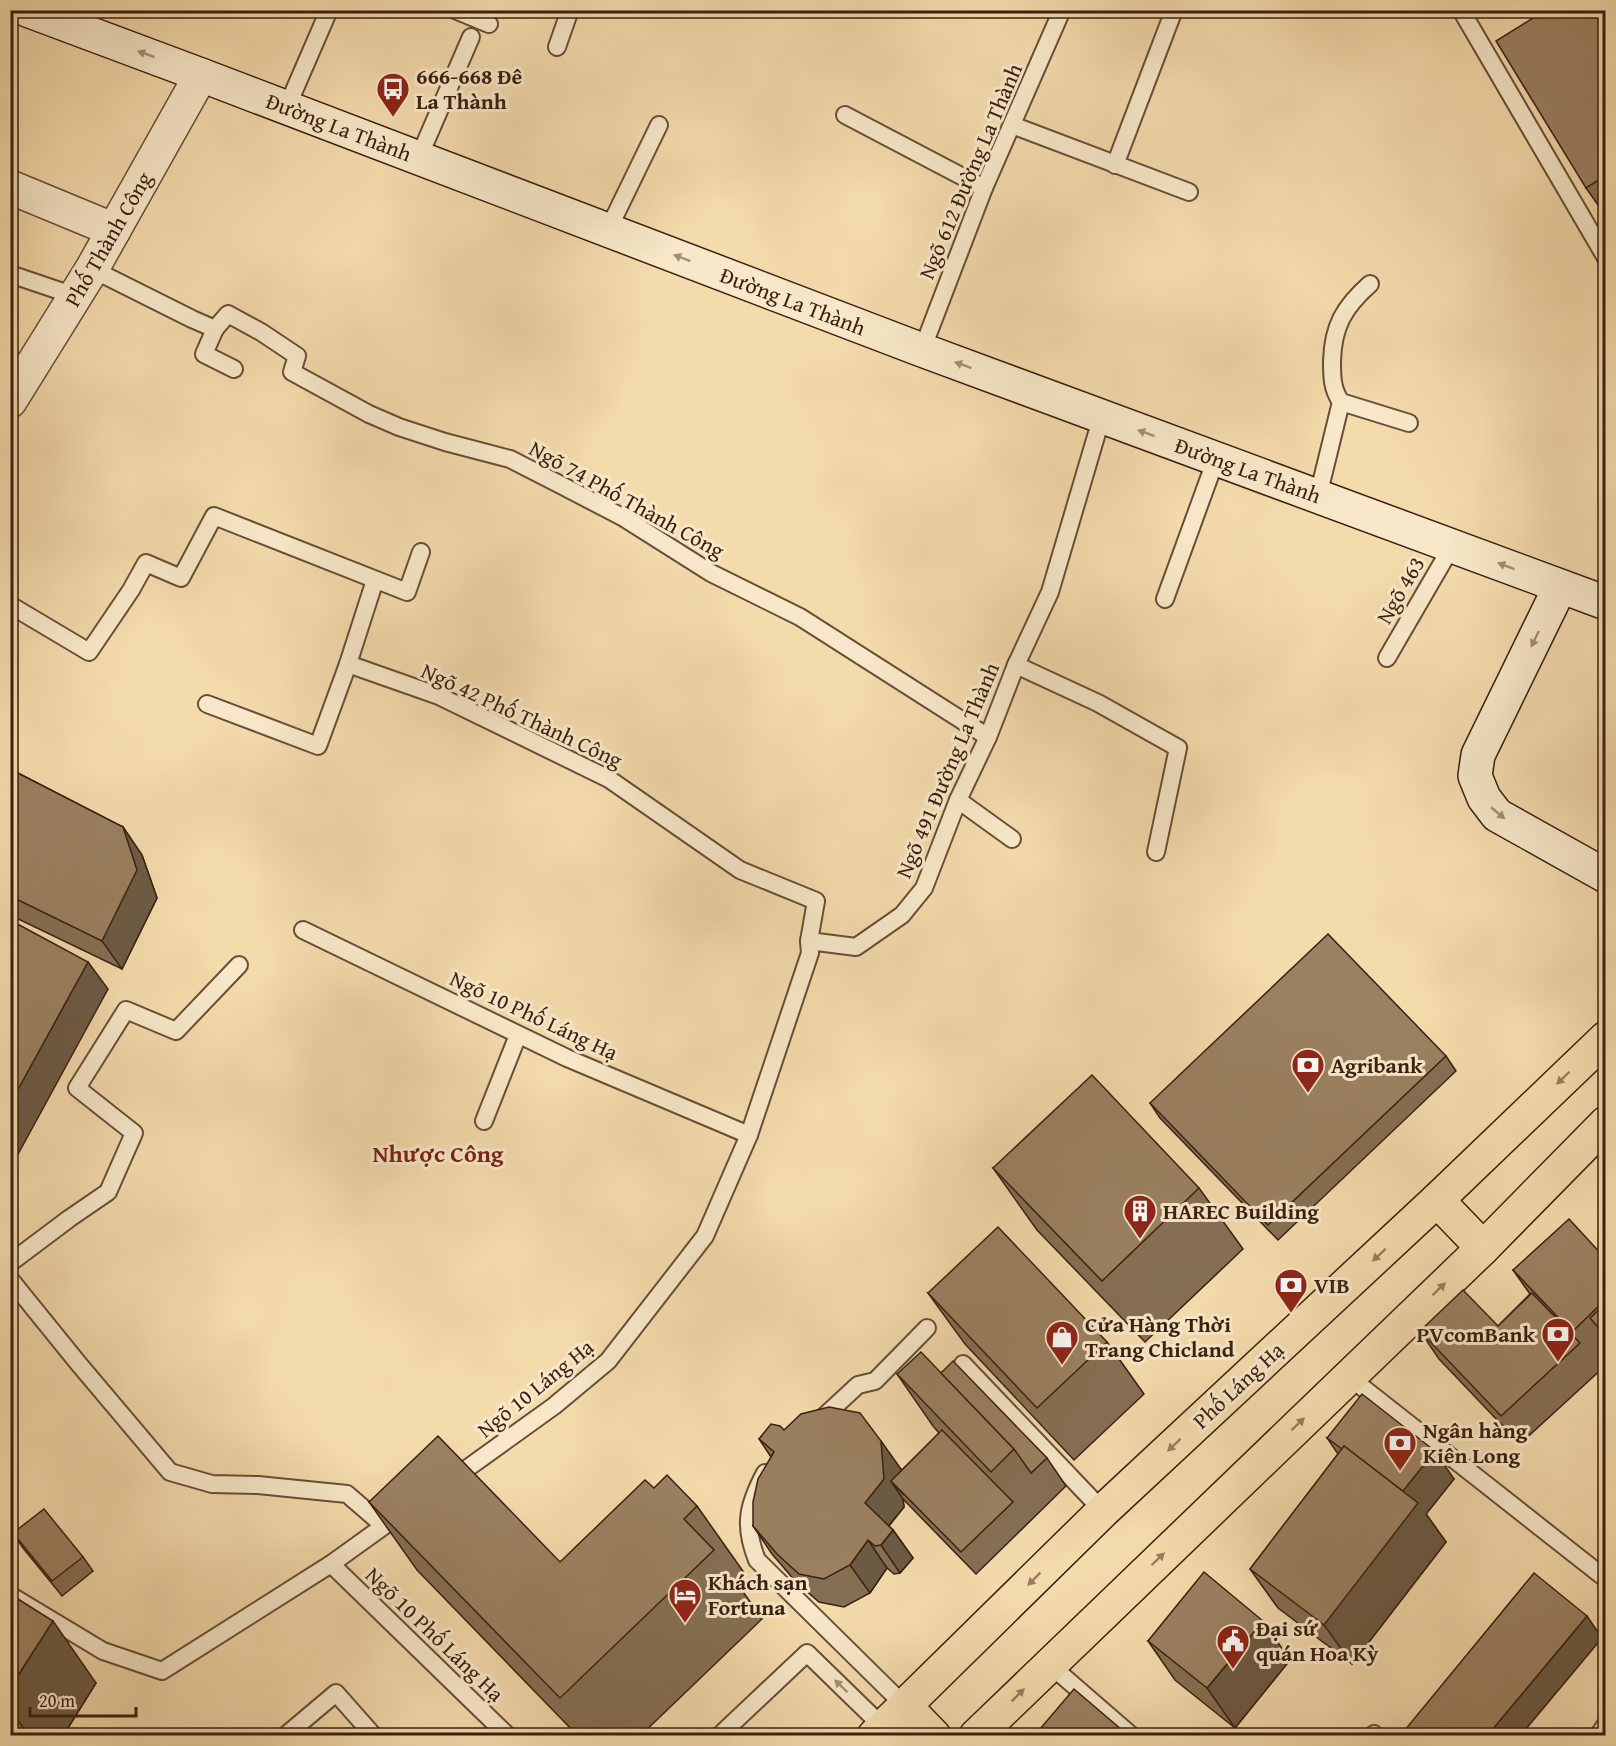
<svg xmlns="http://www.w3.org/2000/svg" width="1616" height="1746" font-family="'Gentium Book Plus',serif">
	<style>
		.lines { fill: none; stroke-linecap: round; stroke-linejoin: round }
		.service-casing { stroke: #684e36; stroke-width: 20 }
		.minor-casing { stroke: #684e36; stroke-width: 36 }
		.tertiary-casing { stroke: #684e36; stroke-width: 36 }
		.secondary-casing { stroke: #3a1f0f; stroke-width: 36 }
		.primary-casing { stroke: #3a1f0f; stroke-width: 36 }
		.service { stroke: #f8e8c9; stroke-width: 16 }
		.minor { stroke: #f8e8c9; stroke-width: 33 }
		.tertiary { stroke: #f8e8c9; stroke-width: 33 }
		.secondary { stroke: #f8e8c9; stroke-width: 33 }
		.primary { stroke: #f4dbac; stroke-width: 33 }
		.wall { fill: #856f53; stroke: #3a1f0f; stroke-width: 1.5 }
		.shaded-wall { fill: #6c5a44; stroke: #3a1f0f; stroke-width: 1.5 }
		.building { fill: #9b8161; stroke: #3a1f0f; stroke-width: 1.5 }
		.oneway { fill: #a28e75 }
		.oneway2 { fill: #977d5e }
		.labels { text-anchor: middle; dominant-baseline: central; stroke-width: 6; stroke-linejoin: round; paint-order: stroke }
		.poi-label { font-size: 22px; font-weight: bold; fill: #3a1f0f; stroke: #f8e8c9; text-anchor: start }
		.street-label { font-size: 22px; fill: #3a1f0f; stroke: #f8e8c9 }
		.neighbourhood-label { font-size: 24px; font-weight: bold; fill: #7a1f14; stroke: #f8e8c9 }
	</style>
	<rect width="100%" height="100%" fill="#f4dbac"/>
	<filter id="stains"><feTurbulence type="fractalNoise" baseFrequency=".00333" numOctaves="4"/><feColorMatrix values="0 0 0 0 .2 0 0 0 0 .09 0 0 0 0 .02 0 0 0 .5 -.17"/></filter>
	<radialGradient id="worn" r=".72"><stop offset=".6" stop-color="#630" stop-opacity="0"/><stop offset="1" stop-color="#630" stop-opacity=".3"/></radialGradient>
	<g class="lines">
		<g class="service-casing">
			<g id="service">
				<polyline points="455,10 489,24"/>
				<polyline points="1461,10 1606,258"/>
				<polyline points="557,47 570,10"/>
				<polyline points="287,107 329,10"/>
				<polyline points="845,115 984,188"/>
				<polyline points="1012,125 1189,192"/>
				<polyline points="419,157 471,37"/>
				<polyline points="1115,165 1174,10"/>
				<polyline points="608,230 659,125"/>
				<polyline points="92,269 192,319 215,329 228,314 261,332 297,356 292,372 369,414 399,427 445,442 510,459 559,484 624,518 711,573 800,617 988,737"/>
				<polyline points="10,274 75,296"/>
				<path d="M1370 284C1344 307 1333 326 1332 361 1332 377 1332 389 1341 402L1409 423"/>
				<polyline points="215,329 204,354 234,369"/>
				<polyline points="922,350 984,188 1062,10"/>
				<polyline points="1318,496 1341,402"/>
				<polyline points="1165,599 1216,459"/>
				<polyline points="10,605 89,652 131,590 146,563 181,578 214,516 407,592 421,552"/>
				<polyline points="1387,658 1452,546"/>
				<polyline points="348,664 439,696 609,779 740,870 816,901 809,941"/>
				<polyline points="1016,665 1098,703 1178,748 1156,852"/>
				<polyline points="207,704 318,746 348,664 375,580"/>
				<polyline points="958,800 1012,839"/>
				<polyline points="303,930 567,1058 749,1135"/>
				<polyline points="484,1121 518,1035"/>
				<polyline points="10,1263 70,1218 108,1192 134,1133 77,1088 126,1010 176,1031 239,965"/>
				<polyline points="10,1279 78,1363 170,1472 212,1484 258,1485 347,1494 383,1525"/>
				<polyline points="963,1364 1103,1511"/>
				<polyline points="1348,1376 1606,1579"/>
				<polyline points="818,1422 858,1385 875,1381 927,1328"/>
				<path d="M765 1473C748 1505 743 1525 757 1560L905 1706"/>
				<polyline points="451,1480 554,1406 608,1361 705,1236 749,1135 810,953 809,941 856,947 902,915 924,888 958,800 988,737 1016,665 1050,592 1102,416"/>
				<polyline points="331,1564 508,1736"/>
				<polyline points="10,1595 103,1651 162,1671 331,1564 402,1513"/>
				<polyline points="1049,1664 1132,1736"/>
				<polyline points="285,1736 336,1693 374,1736"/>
				<polyline points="719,1736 807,1653 883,1727"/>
				<polyline points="1373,1736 1374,1734"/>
				<polyline points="1598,1736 1606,1724"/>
			</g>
		</g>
		<g class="minor-casing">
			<polyline id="minor" points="10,401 92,269 201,75"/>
		</g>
		<g class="tertiary-casing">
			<polyline id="tertiary" points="10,187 114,230"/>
		</g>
		<g class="secondary-casing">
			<g id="secondary">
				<polyline points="27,10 201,75 922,350 1606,603"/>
				<polyline points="1560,587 1478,755 1475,776 1484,798 1497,815 1606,876"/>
			</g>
		</g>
		<g class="primary-casing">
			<g id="primary">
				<polyline points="1437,1200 1483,1248"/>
				<polyline points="905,1706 934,1736"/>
				<polyline points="874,1736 1103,1511 1437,1200 1606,1038"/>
				<polyline points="976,1736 1483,1248 1606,1123"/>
			</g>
		</g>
		<use href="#service" class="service"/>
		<use href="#minor" class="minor"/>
		<use href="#tertiary" class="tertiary"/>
		<use href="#secondary" class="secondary"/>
		<use href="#primary" class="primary"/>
	</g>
	<g class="wall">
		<polygon points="1605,10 1605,215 1586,188"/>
		<polygon points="10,769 123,827 142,855 157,898 122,969 10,915"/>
		<polygon points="1446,1056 1456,1071 1278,1240 1160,1118 1150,1103"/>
		<polygon points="993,1168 1199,1188 1243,1249 1145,1342 1037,1230"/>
		<polygon points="1605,1258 1605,1366 1520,1444 1439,1359 1420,1331 1498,1326 1530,1294 1513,1270"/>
		<polygon points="928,1293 1107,1342 1144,1394 1074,1460 965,1344"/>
		<polygon points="941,1373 1047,1458 1066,1486 976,1574 903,1499 904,1507 889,1526 893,1530 913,1558 900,1573 894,1574 887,1568 870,1593 844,1607 819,1602 796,1582 772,1554 753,1526 771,1457 759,1439 784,1430 901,1469 901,1471 939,1433 933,1426 897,1374"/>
		<polygon points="1327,1438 1454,1479 1426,1514 1446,1542 1352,1664 1278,1608 1250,1569 1338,1454"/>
		<polygon points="369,1502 560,1562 697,1506 745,1574 737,1583 762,1619 640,1736 578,1736 417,1570"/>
		<polygon points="13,1533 83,1557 93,1571 62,1596 23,1548"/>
		<polygon points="10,1594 96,1683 63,1736 10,1736"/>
		<polygon points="1148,1641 1290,1660 1235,1728 1175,1680"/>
	</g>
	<g class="shaded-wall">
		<polygon points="123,827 142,855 157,898 122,969 102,941"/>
		<polygon points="88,962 108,989 10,1169 10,1104"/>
		<polygon points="881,1441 901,1469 903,1494 891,1481 903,1499 904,1507 884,1531 865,1503"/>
		<polygon points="1435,1451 1454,1479 1426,1514 1446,1542 1352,1664 1324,1625 1400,1494"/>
		<polygon points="893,1530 913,1558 900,1573 881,1545"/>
		<polygon points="868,1540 887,1568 870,1593 850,1565"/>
		<polygon points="1587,1616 1602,1638 1520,1736 1487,1736"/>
		<polygon points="53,1621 96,1683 63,1736 29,1736 10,1709 10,1688"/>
		<polygon points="1263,1621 1290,1660 1235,1728 1207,1688"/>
	</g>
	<g class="building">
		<polygon points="1546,10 1605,10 1605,176 1586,188 1496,41"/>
		<polygon points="10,769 123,827 137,870 102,941 10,896"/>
		<polygon points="10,920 88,962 10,1104"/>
		<polygon points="1328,934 1446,1056 1268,1225 1150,1103"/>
		<polygon points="1092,1075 1199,1188 1102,1281 993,1168"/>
		<polygon points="1569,1219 1605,1258 1605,1300 1572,1332 1513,1270"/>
		<polygon points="998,1227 1107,1342 1037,1408 928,1293"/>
		<polygon points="1463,1290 1498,1326 1532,1293 1580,1343 1501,1416 1420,1331"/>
		<polygon points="1605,1304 1605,1335 1590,1318"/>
		<polygon points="921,1352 1014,1449 991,1472 897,1374"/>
		<polygon points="953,1361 1047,1458 1031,1473 1014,1449 941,1373"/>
		<polygon points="1362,1394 1435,1451 1403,1491 1344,1446 1342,1449 1327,1438"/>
		<polygon points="829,1407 860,1413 881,1441 884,1479 865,1503 893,1530 881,1545 875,1546 868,1540 850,1565 824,1579 799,1574 777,1554 753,1526 753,1502 758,1479 774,1452 759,1439 771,1424 780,1426 784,1430 801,1414"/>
		<polygon points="942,1430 1013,1502 961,1552 891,1481"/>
		<polygon points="438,1436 560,1562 645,1480 654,1488 667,1475 697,1506 684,1519 714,1550 560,1698 369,1502"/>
		<polygon points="1344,1446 1418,1503 1324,1625 1250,1569"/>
		<polygon points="44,1509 83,1557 52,1581 13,1533"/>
		<polygon points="1204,1572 1263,1621 1207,1688 1148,1641"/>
		<polygon points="1534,1573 1587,1616 1487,1736 1400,1736"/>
		<polygon points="10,1594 53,1621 10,1688"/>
		<polygon points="1074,1689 1129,1736 1034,1736"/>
	</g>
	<defs><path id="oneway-solid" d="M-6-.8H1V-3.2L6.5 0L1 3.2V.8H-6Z" transform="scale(1.5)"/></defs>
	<g class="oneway">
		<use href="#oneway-solid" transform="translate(146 54) rotate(-160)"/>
		<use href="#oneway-solid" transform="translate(682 258) rotate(-159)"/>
		<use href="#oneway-solid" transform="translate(963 365) rotate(-160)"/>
		<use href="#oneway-solid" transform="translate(1146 433) rotate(-160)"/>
		<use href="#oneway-solid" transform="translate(1506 566) rotate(-159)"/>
		<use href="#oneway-solid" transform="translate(1535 639) rotate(116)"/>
		<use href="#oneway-solid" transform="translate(1498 813) rotate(40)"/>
		<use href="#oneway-solid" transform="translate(841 1686) rotate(-136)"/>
	</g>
	<g class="oneway2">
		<use href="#oneway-solid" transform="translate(1563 1078) rotate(136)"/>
		<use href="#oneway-solid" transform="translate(1379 1255) rotate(137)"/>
		<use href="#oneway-solid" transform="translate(1439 1289) rotate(-44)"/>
		<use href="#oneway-solid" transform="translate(1298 1424) rotate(-44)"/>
		<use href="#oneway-solid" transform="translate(1174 1445) rotate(137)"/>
		<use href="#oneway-solid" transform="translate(1158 1559) rotate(-44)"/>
		<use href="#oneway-solid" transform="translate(1034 1579) rotate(135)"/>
		<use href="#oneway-solid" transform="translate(1018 1695) rotate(-45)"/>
	</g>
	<defs>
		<g id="bus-pin" transform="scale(1.725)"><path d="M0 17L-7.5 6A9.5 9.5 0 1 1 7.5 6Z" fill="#8f2418" stroke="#f8e8c9"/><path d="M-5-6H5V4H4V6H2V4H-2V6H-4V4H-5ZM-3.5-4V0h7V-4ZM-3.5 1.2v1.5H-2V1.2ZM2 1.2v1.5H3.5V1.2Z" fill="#fff"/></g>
		<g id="bank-pin" transform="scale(1.725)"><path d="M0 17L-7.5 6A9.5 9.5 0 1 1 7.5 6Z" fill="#8f2418" stroke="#f8e8c9"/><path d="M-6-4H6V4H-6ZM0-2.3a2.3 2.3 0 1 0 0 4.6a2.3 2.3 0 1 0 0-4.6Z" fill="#fff"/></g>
		<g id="building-pin" transform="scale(1.725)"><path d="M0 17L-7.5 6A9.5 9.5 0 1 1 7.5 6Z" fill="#8f2418" stroke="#f8e8c9"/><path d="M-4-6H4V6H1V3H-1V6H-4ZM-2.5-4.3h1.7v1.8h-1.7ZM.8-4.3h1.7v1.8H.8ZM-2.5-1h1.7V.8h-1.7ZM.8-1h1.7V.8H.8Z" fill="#fff"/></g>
		<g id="shop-pin" transform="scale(1.725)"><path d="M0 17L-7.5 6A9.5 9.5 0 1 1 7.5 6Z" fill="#8f2418" stroke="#f8e8c9"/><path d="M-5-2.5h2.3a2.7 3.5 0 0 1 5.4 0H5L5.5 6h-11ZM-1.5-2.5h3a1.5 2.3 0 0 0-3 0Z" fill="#fff"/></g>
		<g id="hotel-pin" transform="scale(1.725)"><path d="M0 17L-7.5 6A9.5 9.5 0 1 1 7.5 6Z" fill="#8f2418" stroke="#f8e8c9"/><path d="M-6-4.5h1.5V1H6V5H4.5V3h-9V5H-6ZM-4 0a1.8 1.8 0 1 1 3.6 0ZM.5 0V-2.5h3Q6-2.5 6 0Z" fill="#fff"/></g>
		<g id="civic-pin" transform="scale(1.725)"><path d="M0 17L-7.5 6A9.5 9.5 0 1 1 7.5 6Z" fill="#8f2418" stroke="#f8e8c9"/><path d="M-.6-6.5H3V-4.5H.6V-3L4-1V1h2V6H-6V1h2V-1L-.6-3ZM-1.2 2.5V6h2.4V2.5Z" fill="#fff"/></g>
	</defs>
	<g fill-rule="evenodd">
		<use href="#bus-pin" x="393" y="89"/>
		<use href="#bank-pin" x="1308" y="1065"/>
		<use href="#building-pin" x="1140" y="1211"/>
		<use href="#bank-pin" x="1291" y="1285"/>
		<use href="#bank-pin" x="1558" y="1334"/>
		<use href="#shop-pin" x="1062" y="1337"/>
		<use href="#bank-pin" x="1400" y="1443"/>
		<use href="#hotel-pin" x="685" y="1595"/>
		<use href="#civic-pin" x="1233" y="1641"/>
	</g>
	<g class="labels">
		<g class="poi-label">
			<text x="416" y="76">666-668 Đê<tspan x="416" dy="25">La Thành</tspan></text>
			<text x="1331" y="1065">Agribank</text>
			<text x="1163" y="1211">HAREC Building</text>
			<text x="1314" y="1285">VIB</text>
			<text x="1085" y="1324">Cửa Hàng Thời<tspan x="1085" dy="25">Trang Chicland</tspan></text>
			<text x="1535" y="1334" text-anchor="end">PVcomBank</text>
			<text x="1423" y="1430">Ngân hàng<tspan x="1423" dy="25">Kiên Long</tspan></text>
			<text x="708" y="1582">Khách sạn<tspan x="708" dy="25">Fortuna</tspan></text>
			<text x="1256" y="1628">Đại sứ<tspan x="1256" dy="25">quán Hoa Kỳ</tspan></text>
		</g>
		<g class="street-label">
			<text transform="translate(339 127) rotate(21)">Đường La Thành</text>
			<text transform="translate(970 171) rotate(-67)">Ngõ 612 Đường La Thành</text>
			<text transform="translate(108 239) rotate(-60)">Phố Thành Công</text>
			<text transform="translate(793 301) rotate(21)">Đường La Thành</text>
			<text transform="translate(1248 470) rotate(20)">Đường La Thành</text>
			<text transform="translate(627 499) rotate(29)">Ngõ 74 Phố Thành Công</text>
			<text transform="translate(1400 590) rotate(-60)">Ngõ 463</text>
			<text transform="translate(522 715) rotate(25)">Ngõ 42 Phố Thành Công</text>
			<text transform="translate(947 770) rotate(-67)">Ngõ 491 Đường La Thành</text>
			<text transform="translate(534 1015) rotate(25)">Ngõ 10 Phố Láng Hạ</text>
			<text transform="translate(1238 1385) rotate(-43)">Phố Láng Hạ</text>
			<text transform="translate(535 1388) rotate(-39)">Ngõ 10 Láng Hạ</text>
			<text transform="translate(435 1634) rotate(44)">Ngõ 10 Phố Láng Hạ</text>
		</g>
		<g class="neighbourhood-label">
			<text x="438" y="1153">Nhược Công</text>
		</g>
	</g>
	<rect width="1616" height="1746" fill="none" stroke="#f4dbac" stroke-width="36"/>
	<rect x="12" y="12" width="1592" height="1722" fill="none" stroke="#3a1f0f" stroke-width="3"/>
	<rect x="18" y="18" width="1580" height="1710" fill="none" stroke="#3a1f0f" stroke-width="1.5"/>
	<path d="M30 1707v9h106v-9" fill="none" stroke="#3a1f0f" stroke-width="3"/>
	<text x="39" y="1707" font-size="18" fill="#3a1f0f" stroke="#f8e8c9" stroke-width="4.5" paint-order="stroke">20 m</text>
	<rect width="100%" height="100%" filter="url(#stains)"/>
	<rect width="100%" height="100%" fill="url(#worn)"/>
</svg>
